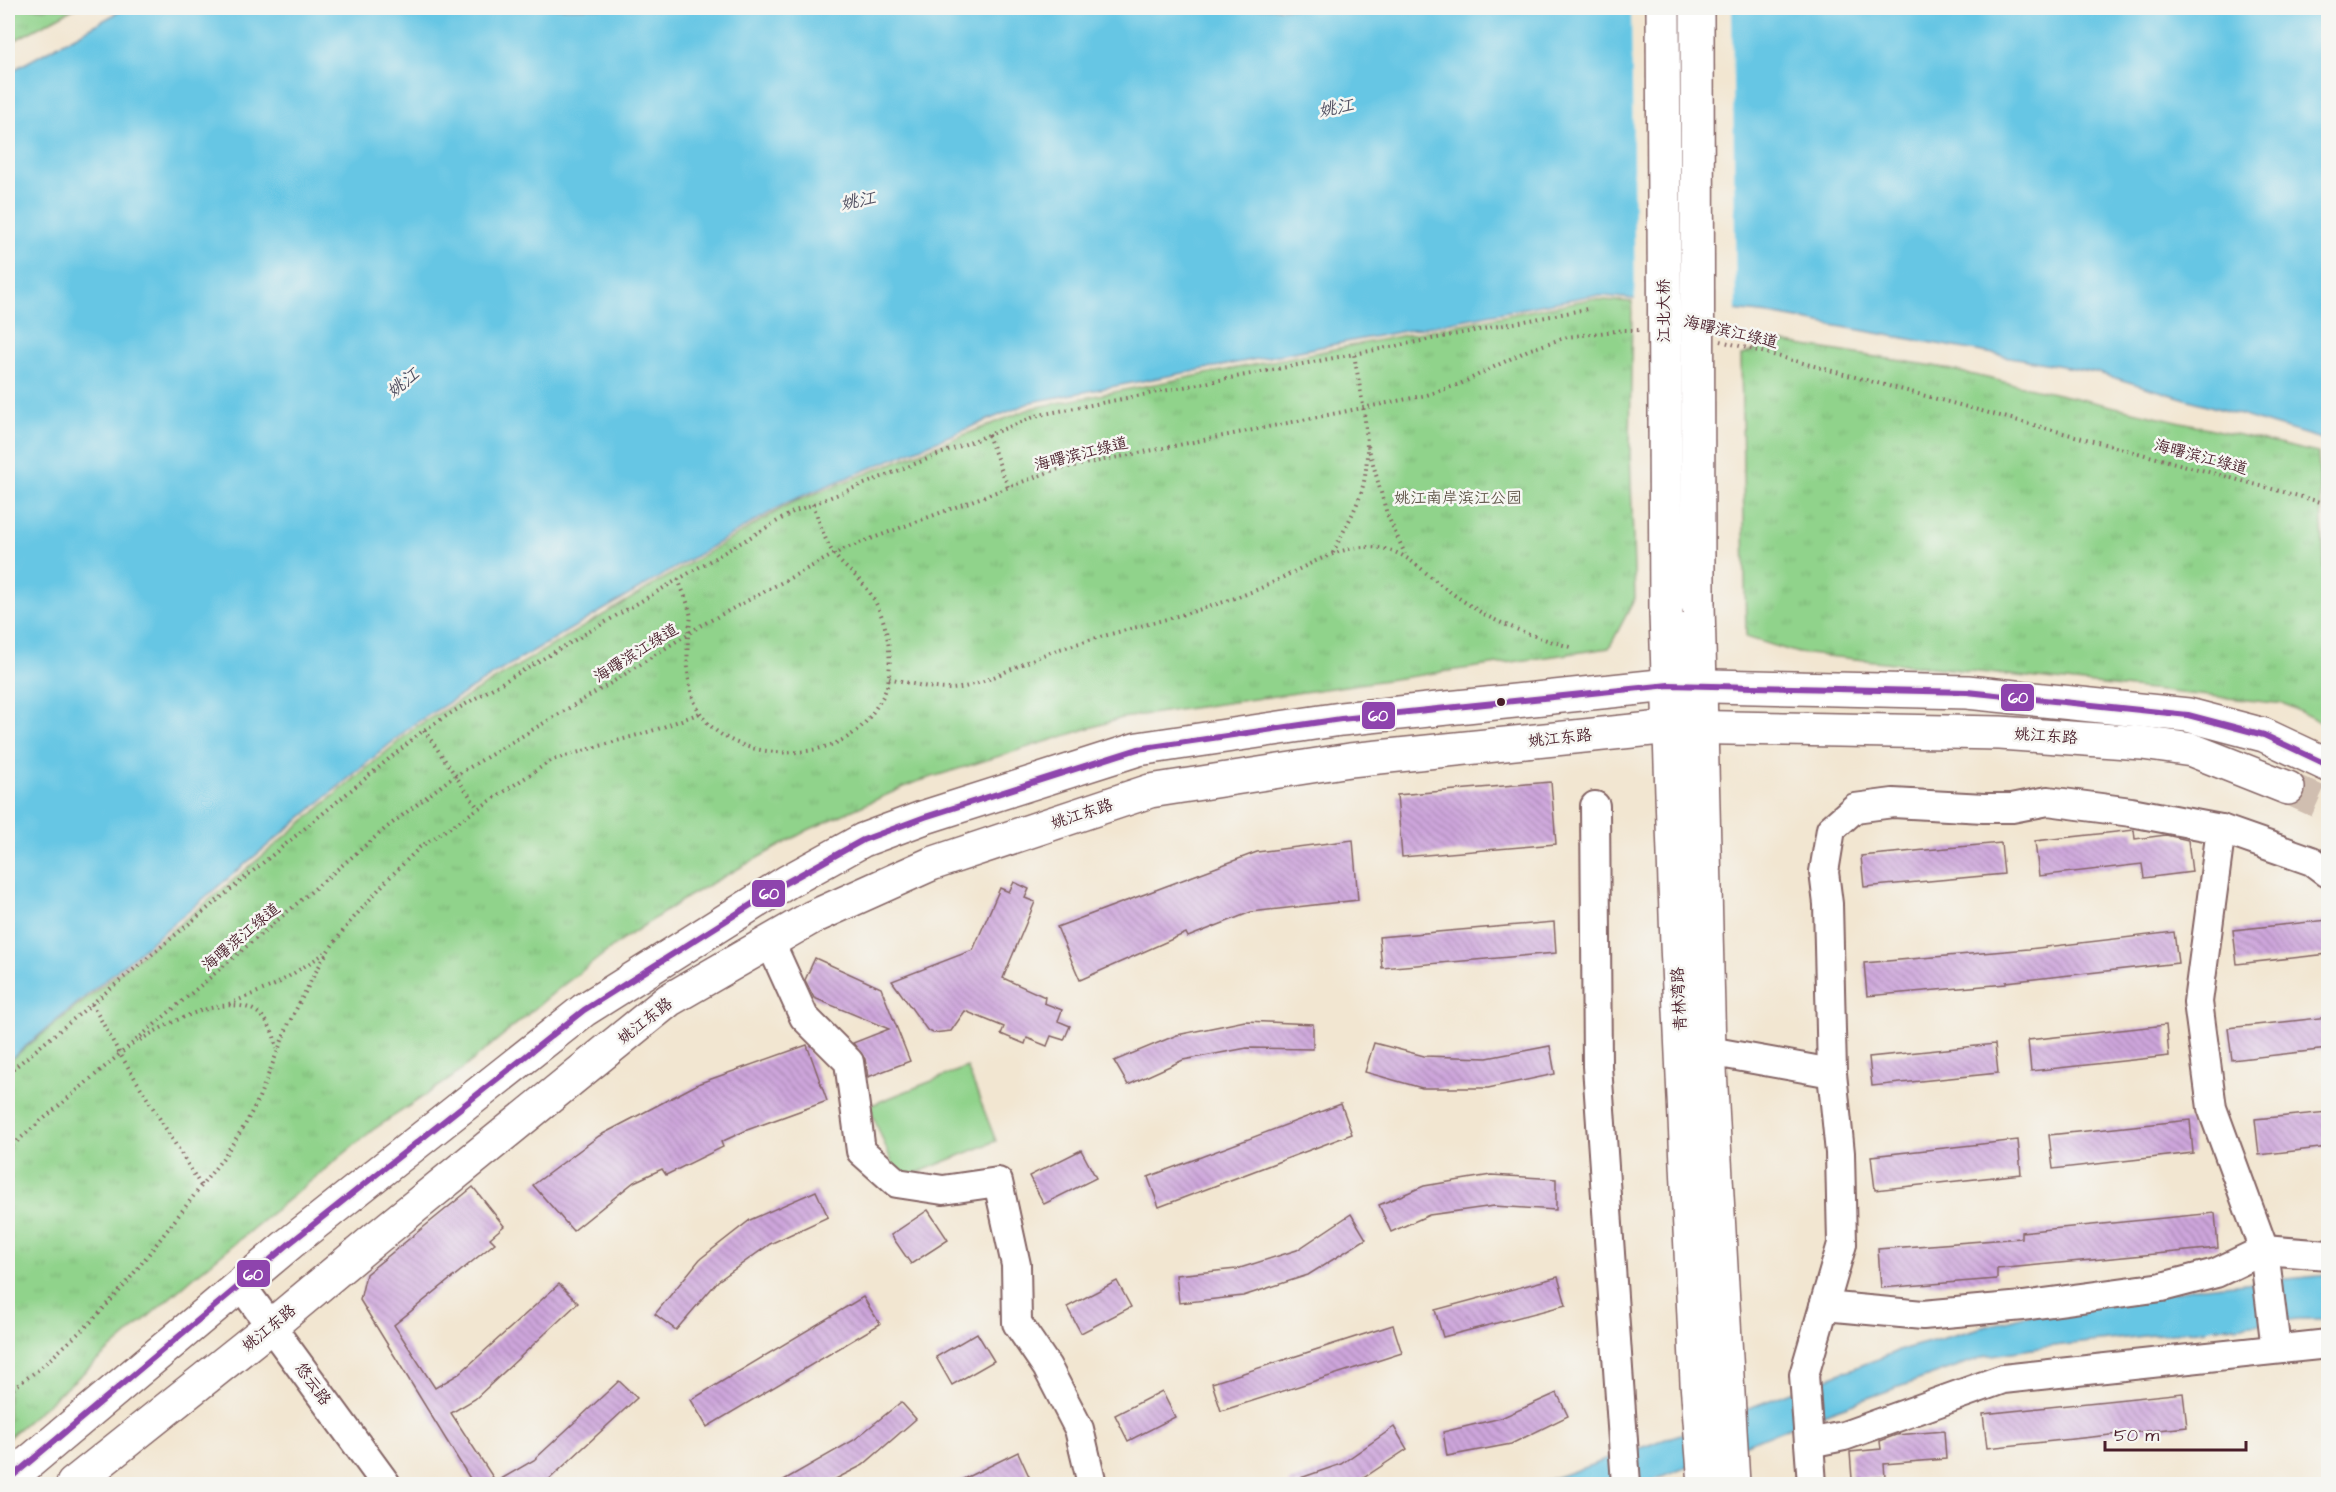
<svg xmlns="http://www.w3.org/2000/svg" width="2336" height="1492" font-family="'Architects Daughter','LXGW WenKai TC',sans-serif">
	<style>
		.grass { fill: #90d38b; stroke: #6d795b; stroke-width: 1.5 }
		.park { fill: url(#park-tufts); stroke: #6d795b; stroke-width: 1.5 }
		.water { fill: #66c6e4; stroke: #587288; stroke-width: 1.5 }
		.pier { fill: #f2e6d1 }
		.building { fill: url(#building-back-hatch) }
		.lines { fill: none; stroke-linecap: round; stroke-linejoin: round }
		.major-tunnel { stroke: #d0beb0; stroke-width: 33; stroke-dasharray: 33 16; stroke-linecap: butt }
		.minor-casing { stroke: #856565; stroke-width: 32 }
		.major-casing { stroke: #856565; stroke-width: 36 }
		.path { stroke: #856565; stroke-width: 4; stroke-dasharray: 1.5 4.5; stroke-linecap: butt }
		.minor { stroke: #fff; stroke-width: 28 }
		.major { stroke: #fff; stroke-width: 33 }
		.major-bridge-casing { stroke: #856565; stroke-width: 36; stroke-linecap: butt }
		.major-bridge { stroke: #fff; stroke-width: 33 }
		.bus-1-casing { stroke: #f6f6f2; stroke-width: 10 }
		.bus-1 { stroke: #8e44ad; stroke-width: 6 }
		.bus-dot { fill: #4a1f2b; stroke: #f6f6f2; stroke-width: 2 }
		.labels { text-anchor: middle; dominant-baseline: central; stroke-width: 5; stroke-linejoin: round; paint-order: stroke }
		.street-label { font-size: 16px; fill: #4a1f2b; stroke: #f6f6f2 }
		.park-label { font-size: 16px; fill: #5f5548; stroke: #f6f6f2 }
		.water-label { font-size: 18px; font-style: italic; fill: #525162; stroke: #f6f6f2 }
		.line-badge { stroke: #f6f6f2; stroke-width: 2 }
		.badge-label { font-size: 16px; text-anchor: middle; font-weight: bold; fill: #fff }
	</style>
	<defs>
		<pattern id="park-tufts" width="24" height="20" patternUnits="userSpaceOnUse" patternTransform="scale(1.5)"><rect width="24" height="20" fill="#90d38b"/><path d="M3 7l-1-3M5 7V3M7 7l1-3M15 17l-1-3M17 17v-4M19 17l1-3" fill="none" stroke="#7eb578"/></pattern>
		<pattern id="building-back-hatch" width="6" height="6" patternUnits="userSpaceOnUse" patternTransform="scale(1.5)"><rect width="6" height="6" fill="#cea6dc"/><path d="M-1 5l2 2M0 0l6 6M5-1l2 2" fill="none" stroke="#a987b3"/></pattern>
	</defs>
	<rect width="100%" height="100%" fill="#f6f6f2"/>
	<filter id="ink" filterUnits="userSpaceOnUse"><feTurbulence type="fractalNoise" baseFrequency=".0167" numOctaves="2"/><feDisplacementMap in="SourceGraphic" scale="12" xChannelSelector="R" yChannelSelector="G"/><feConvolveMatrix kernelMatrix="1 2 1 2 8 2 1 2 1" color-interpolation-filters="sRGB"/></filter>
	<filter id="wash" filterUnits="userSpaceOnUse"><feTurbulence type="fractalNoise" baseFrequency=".008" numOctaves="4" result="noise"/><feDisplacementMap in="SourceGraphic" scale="24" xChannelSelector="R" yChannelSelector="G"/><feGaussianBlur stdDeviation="1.35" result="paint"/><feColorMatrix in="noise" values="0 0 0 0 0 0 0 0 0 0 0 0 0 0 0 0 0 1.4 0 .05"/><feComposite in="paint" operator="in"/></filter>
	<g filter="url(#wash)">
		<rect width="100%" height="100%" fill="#f2e6d1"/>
		<polygon class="grass" points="967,1067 996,1141 899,1180 869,1106"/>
		<g class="park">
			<polygon points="8,8 75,8 8,44"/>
			<polygon points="1590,299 1632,302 1630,451 1635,598 1609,648 1122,718 913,783 808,830 687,897 622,940 557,990 453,1077 374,1129 195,1276 8,1438 8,1062 219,892 417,726 789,504 1032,408"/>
			<polygon points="1773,341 1934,366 2318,453 2328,633 2328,726 2285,704 1798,653 1746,637 1741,356"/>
		</g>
		<g class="water">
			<polygon points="126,8 2328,8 2328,441 2095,372 1770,314 1605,296 1588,296 1032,402 788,502 511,664 414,724 8,1061 8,73"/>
			<polygon points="2328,1275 2328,1319 2298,1319 2045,1347 1986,1356 1831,1411 1644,1484 1537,1484 1689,1431 1904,1349 2024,1316 2203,1287"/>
		</g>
		<polygon class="pier" points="1631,8 1732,8 1736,313 1635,303"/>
		<g id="blocks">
			<g class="building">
				<polygon points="1551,782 1556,844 1402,857 1397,795"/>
				<polygon points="2134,830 2135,839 2166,835 2188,840 2192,872 2144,878 2142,864 2039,876 2035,841"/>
				<polygon points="1353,840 1358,900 1251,912 1188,937 1186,933 1080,980 1057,927 1257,852"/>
				<polygon points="2001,843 2004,874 1864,887 1861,856"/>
				<polygon points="1014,882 1029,889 1025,898 1035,902 1003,978 1045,997 1044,1003 1062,1010 1058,1021 1070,1026 1064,1040 1051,1036 1047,1046 1027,1038 1025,1044 1001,1034 1004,1027 965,1011 951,1031 933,1033 927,1030 892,981 973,950 1000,888 1009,892"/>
				<polygon points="2328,920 2328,954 2237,964 2233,930"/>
				<polygon points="1554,922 1556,953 1382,968 1379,937"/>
				<polygon points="2174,932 2178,963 2006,982 2006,984 1867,996 1864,963 2029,949"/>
				<polygon points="815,958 881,988 910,1061 868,1077 865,1059 853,1043 889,1029 814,998 805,980"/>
				<polygon points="2328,1017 2328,1049 2232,1060 2228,1028"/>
				<polygon points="1245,1021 1313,1024 1313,1049 1247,1048 1183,1060 1128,1085 1114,1061 1177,1035"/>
				<polygon points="2166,1025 2169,1056 2031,1071 2028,1040"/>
				<polygon points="1374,1043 1424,1056 1487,1058 1550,1046 1555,1074 1488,1088 1422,1088 1365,1072"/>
				<polygon points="1995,1044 1998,1073 1872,1086 1869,1057"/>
				<polygon points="807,1045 827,1101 747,1130 721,1142 723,1147 666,1175 662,1169 634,1182 573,1231 533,1185 599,1136 700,1083"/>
				<polygon points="1341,1104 1352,1134 1159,1207 1148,1177"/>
				<polygon points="2328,1112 2328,1147 2259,1155 2255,1119"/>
				<polygon points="2190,1120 2193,1153 2053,1169 2049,1135"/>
				<polygon points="2018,1140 2021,1174 1875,1190 1871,1156"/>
				<polygon points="1081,1150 1096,1178 1044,1204 1029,1176"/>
				<polygon points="1491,1175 1556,1179 1556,1210 1494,1206 1429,1215 1391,1232 1379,1205 1424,1186"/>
				<polygon points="473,1187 504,1226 490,1238 495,1243 394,1325 435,1388 459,1374 559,1284 578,1303 475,1399 451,1413 496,1482 534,1460 619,1381 637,1398 543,1485 474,1485 360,1300 366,1274"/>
				<polygon points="816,1191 828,1217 770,1244 718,1281 676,1330 655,1314 700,1259 750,1220"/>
				<polygon points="928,1210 948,1240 911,1264 891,1235"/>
				<polygon points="2215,1213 2218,1248 1997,1269 1997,1279 1881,1288 1878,1249 2021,1238 2021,1232"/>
				<polygon points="1351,1214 1366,1239 1308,1275 1243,1296 1179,1303 1176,1275 1237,1269 1297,1250"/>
				<polygon points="1558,1277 1566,1305 1443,1337 1435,1310"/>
				<polygon points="1117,1281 1131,1307 1081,1333 1067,1307"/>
				<polygon points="863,1297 880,1324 707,1427 691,1400"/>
				<polygon points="1393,1325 1402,1353 1221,1411 1212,1383"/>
				<polygon points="977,1333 994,1361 952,1385 936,1357"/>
				<polygon points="1162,1391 1175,1417 1128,1441 1115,1415"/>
				<polygon points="1557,1393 1568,1416 1511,1444 1447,1456 1443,1432 1501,1418"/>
				<polygon points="2183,1393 2187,1427 1987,1448 1983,1414"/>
				<polygon points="901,1402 916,1419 863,1465 824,1485 775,1485 854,1440"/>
				<polygon points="1394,1427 1407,1449 1353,1485 1289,1485 1289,1482 1341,1464"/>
				<polygon points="1944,1431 1946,1459 1884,1464 1885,1477 1852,1479 1850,1452 1881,1449 1880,1441 1896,1435"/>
				<polygon points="1018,1452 1033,1485 951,1485"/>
			</g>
		</g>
	</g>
	<g filter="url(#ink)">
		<use href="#blocks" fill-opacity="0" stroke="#856565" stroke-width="1.5"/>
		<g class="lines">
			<polyline class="major-tunnel" points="2288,788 2328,806"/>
			<g class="minor-casing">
				<g id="minor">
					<polyline points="1595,806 1597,1066 1626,1484"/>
					<polyline points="2221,829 2198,1002 2212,1108 2264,1250 2276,1349"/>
					<polyline points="770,942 804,1017 849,1062 861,1151 897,1183 943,1190 998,1182 1016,1265 1017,1323 1047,1367 1079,1429 1092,1484"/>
					<polyline points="1709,1051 1832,1073"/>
					<polyline points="240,1284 386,1484"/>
					<polyline points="1824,1306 1923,1315 2023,1306 2162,1287 2216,1273 2264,1250 2328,1255"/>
					<polyline points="1809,1443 1844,1436 2003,1379 2328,1344"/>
					<polyline points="1812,1484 1804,1375 1842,1244 1840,1153 1832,1073 1828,904 1824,872 1831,829 1855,808 1893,803 1984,808 2012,808 2048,801 2131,812 2221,829 2312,861 2328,873"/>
				</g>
			</g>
			<g class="major-casing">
				<g id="major">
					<polyline points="1698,605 1709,1051 1733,1484"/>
					<polyline points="1666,614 1677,944 1697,1383 1705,1484"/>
					<polyline points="8,1480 290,1243 584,1010 787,882 863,840 925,817 1138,749 1341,719 1669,685 1967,692 2188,715 2264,735 2328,765"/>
					<polyline points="73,1484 271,1326 375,1239 669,1000 811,918 931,864 1150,791 1350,760 1671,727 2000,733 2142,743 2192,750 2288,788"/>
				</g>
			</g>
			<g class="path">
				<polyline points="1721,341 2328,504"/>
				<polyline points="988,435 1008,487"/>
				<polyline points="1368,446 1387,514 1405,554"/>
				<path d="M1333 553C1342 533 1354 514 1361 493 1375 449 1361 398 1354 354"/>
				<path d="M678 579C682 590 688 602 690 613 692 620 688 629 688 636 687 660 686 689 699 711 727 761 821 765 861 727 866 722 871 715 875 709 882 699 888 689 889 676 892 644 884 607 862 583 854 573 841 565 834 554 824 540 819 520 813 504"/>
				<path d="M889 678C909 683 930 689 951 689 980 688 1028 659 1057 650 1124 628 1196 615 1261 588 1293 574 1336 545 1370 547 1404 549 1415 565 1440 584 1455 596 1473 608 1489 617 1515 630 1542 639 1570 647"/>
				<polyline points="424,730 478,808"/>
				<polyline points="92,1004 120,1054 201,1186"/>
				<polyline points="229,1004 277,984 325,953"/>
				<path d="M140 1040C182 1015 264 972 277 1049"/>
				<polyline points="8,1073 424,730 464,705 793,512 1039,415 1587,309"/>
				<polyline points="8,1149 386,828 450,779 611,683 700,626 844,549 1054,470 1427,395 1460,384 1528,350 1567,337 1624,330 1639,330"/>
				<polyline points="8,1392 38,1370 91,1322 124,1286 223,1158 245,1125 258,1100 289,1023 314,975 328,951 349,923 388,879 420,847 552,760 658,729 700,713"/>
			</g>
			<use href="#minor" class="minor"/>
			<use href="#major" class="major"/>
			<g class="major-bridge-casing">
				<g id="major-bridge">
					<polyline points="1663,8 1666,614"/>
					<polyline points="1697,8 1698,605"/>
				</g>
			</g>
			<use href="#major-bridge" class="major-bridge"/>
			<g class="bus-1-casing">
				<polyline id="bus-1" points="8,1480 290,1243 584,1010 787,882 863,840 925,817 1138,749 1341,719 1669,685 1967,692 2188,715 2264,735 2328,765"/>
			</g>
			<use href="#bus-1" class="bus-1"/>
		</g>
	</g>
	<circle class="bus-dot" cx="1501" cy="702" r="5"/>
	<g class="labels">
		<g class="street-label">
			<text transform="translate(1664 311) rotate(-90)">江北大桥</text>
			<text transform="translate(1731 332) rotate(13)">海曙滨江绿道</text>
			<text transform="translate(1081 454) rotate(-14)">海曙滨江绿道</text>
			<text transform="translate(2201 457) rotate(15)">海曙滨江绿道</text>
			<text transform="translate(636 653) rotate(-32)">海曙滨江绿道</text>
			<text transform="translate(2046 736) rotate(4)">姚江东路</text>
			<text transform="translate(1560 738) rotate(-6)">姚江东路</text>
			<text transform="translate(1082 814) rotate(-18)">姚江东路</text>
			<text transform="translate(241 937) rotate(-40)">海曙滨江绿道</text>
			<text transform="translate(1679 999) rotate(-93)">青林湾路</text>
			<text transform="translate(645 1021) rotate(-38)">姚江东路</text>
			<text transform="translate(269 1328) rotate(-39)">姚江东路</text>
			<text transform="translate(313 1384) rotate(54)">悠云路</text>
		</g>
		<g class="park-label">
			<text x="1458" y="498">姚江南岸滨江公园</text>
		</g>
		<g class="water-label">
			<text transform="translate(1336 108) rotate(-11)">姚江</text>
			<text transform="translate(858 201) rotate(-11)">姚江</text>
			<text transform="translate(403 383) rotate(-39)">姚江</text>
		</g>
	</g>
	<g class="line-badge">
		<rect x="2000" y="683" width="35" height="29" rx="6" fill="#8e44ad"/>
		<rect x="1361" y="701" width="35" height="29" rx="6" fill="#8e44ad"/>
		<rect x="751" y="879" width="35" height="29" rx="6" fill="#8e44ad"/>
		<rect x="236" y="1259" width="35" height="29" rx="6" fill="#8e44ad"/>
	</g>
	<g class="badge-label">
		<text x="2018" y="703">60</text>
		<text x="1378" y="721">60</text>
		<text x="769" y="899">60</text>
		<text x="253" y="1280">60</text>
	</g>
	<rect width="2336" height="1492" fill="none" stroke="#f6f6f2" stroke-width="30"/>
	<path d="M2105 1441v9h141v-9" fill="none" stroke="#4a1f2b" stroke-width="3"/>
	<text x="2114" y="1441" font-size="18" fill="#4a1f2b" stroke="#f6f6f2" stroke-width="4.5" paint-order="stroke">50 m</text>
</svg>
